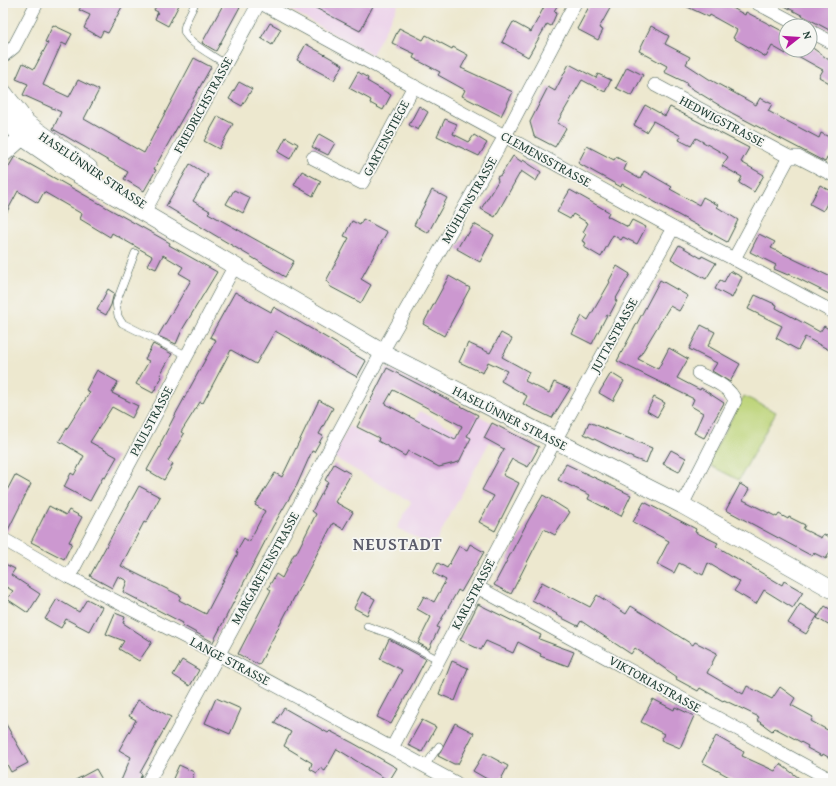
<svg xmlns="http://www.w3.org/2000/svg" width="836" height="786" font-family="'Gentium Book Plus',serif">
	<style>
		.built { fill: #ecd1ea }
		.green { fill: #bdd479; stroke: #6e8856 }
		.building { fill: #cc98d0; fill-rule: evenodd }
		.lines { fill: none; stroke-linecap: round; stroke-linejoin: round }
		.service-casing { stroke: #3e574b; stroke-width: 8 }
		.minor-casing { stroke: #3e574b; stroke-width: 14 }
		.tertiary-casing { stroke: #3e574b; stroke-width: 18 }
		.path { stroke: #3e574b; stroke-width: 2; stroke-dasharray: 3 3; stroke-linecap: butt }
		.service { stroke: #fff; stroke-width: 7 }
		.minor { stroke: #fff; stroke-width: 13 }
		.tertiary { stroke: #fff; stroke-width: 17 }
		.labels { text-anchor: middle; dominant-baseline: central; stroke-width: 3.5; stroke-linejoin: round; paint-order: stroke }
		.street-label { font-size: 13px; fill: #1f3d34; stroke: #f6f6f2 }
		.district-label { font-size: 17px; font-weight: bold; letter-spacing: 1px; fill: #5c5d6b; stroke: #f6f6f2 }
	</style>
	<rect width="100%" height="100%" fill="#f6f6f2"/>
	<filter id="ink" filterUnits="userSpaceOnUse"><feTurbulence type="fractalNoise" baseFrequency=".025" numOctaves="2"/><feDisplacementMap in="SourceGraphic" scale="8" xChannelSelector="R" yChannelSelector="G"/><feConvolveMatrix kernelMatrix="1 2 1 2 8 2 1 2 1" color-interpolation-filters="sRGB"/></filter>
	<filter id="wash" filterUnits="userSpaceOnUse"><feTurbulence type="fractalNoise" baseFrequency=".012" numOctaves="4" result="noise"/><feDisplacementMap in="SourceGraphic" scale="16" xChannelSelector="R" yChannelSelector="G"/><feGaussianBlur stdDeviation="0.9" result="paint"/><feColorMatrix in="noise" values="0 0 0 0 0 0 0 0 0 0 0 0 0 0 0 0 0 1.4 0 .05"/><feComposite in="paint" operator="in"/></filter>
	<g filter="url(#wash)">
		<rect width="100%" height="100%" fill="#ede8cf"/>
		<g class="built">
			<polygon points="278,3 399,3 372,55"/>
			<polygon points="394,409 415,420 420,411 467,436 478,415 492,423 484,438 490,441 433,547 397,528 411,502 333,457 349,426 378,441"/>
		</g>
		<polygon class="green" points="744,396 776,412 739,480 707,464"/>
		<g id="blocks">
			<g class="building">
				<polygon points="83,3 124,3 108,33 103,31 100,37 84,28 90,15 79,10"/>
				<polygon points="158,3 180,3 168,26 155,19 158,12 154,10"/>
				<polygon points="224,3 242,3 216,51 202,43"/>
				<polygon points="306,3 367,3 373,6 360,31"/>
				<polygon points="546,3 559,3 554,11 557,12 551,26 547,24 528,57 502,42 513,22 531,32"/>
				<polygon points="591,3 613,3 599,28 603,30 598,40 577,29"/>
				<polygon points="679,3 724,3 745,15 746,12 786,33 786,54 772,46 766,57 733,38 737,30 710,15 709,17"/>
				<polygon points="779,3 825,3 833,7 833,32"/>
				<polygon points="270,23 281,29 272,45 261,38"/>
				<polygon points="53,25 72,34 66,45 62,43 43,85 69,97 78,80 99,90 84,119 144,153 194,58 211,67 154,169 156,170 144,191 124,179 128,172 53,129 61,112 23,95 28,84 16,79 23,63 34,69 48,43 45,42"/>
				<polygon points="651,26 669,36 665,44 690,57 686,64 709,79 756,105 760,98 772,104 768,111 819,138 821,133 833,139 833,147 825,162 732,113 686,85 687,83 664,72 667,66 639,51"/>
				<polygon points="399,28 423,40 426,35 452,49 453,47 468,55 461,68 513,92 501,116 462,96 465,90 438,75 440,72 413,58 415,54 392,43"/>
				<polygon points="306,44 343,65 334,80 297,60"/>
				<polygon points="810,46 829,60 833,53 833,85 819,77 823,70 787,50 810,50"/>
				<polygon points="569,64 596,78 598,74 611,80 605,92 582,80 557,123 566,128 555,147 534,136 530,122 548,87 555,91"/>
				<polygon points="627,67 643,75 632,96 616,88"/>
				<polygon points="358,72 368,78 367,81 391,95 383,110 370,103 371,100 349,88"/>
				<polygon points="239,82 252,89 242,106 229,99"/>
				<polygon points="645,105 665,116 670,107 749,148 741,162 764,175 754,192 739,183 742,177 722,166 728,157 726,155 696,138 691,146 679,140 681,136 653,121 646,132 634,125"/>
				<polygon points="419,106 428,112 418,130 409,125"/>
				<polygon points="218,116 233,124 219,149 204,141"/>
				<polygon points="445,119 457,124 453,134 469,142 474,135 487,143 479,156 437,136"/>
				<polygon points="319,134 335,143 328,155 312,147"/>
				<polygon points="286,137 298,144 290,159 278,152"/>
				<polygon points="587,146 614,160 616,157 627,163 624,170 640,179 644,171 672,187 670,189 699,205 703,197 718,205 717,207 738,220 727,242 644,196 622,184 621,187 578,163"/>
				<polygon points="15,156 170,243 169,245 217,272 182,330 176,344 158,336 191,280 179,273 183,267 163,255 156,269 147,265 152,256 112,233 110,237 80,219 82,214 44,192 38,203 18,191 3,219 3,176"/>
				<polygon points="513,156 522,162 523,160 541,172 536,181 521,171 495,217 481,209 498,181 497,177 501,175"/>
				<polygon points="190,164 208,175 193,201 210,211 208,213 294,261 285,277 166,206"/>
				<polygon points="302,171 321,181 313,196 294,185"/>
				<polygon points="820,185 833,192 823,211 810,204"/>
				<polygon points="234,190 250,198 243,213 226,204"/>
				<polygon points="432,190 447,198 428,233 414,225"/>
				<polygon points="570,190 609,212 607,216 628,227 632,220 646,227 637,244 623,237 621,240 613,235 601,257 584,247 586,243 582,241 586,234 583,232 588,223 573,214 570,219 557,212"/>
				<polygon points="363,219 387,232 361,279 371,285 361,303 329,286 330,284 326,281 349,238 344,236 352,221 360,225"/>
				<polygon points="474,224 494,235 480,262 457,249 465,235 467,236"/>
				<polygon points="759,234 775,242 771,248 833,278 833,296 789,274 788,275 774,269 776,265 750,252"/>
				<polygon points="679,245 701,258 702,256 716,263 706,279 671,259"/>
				<polygon points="617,266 630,274 615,300 617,301 609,316 607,315 592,344 572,334 582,316 588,320 610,282 609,281"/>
				<polygon points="730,271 742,277 732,298 715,289 720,280 724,282"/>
				<polygon points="449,276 470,288 444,336 423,324"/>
				<polygon points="660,280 688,296 679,311 670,306 638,359 658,369 669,348 688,359 677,378 700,390 701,388 724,403 704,438 694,433 703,413 691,406 694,399 617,361"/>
				<polygon points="108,289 114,293 111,305 106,315 97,310"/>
				<polygon points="235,292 271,312 274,307 366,361 357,377 275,331 256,364 231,350 203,403 200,402 181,432 184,434 168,461 173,464 164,480 147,470 161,445 160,444 174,417 216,340 210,337"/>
				<polygon points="755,295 777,305 776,308 820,332 824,326 833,332 833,352 805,337 798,350 776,338 782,326 748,309"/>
				<polygon points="701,325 715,332 708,346 740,364 730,382 712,371 717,363 689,349"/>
				<polygon points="501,333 512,339 502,357 529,372 525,381 549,393 554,382 570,389 552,418 523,404 527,396 501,381 507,371 488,362 483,373 459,362 468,343 490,353"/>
				<polygon points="153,344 172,354 160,375 162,377 153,393 136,384 149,361 145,359"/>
				<path d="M387 368 478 415 467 436 471 438 459 462 439 467 408 451 405 456 378 441 379 438 357 427ZM393 390 462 426 455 440 385 404Z"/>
				<polygon points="97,370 118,382 112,393 138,406 132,418 112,407 90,442 117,457 105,478 103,477 90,501 64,487 71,473 74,475 84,456 59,441 90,392 86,390"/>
				<polygon points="611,373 624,381 613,401 599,393"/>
				<polygon points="654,397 665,403 657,417 647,411"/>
				<polygon points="319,400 333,408 319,434 323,436 314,452 312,451 297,485 273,526 213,642 182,625 183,623 123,592 127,581 118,576 112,588 90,576 139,486 160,497 146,523 144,522 121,566 181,596 179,600 206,614 238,553 236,552 244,538 249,542 265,511 255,505 275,473 282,477"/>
				<polygon points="589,422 652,448 646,463 635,459 584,434"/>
				<polygon points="492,423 539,447 528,467 512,459 503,475 519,483 495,531 479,522 494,496 482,490 504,449 484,438"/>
				<polygon points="671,450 686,458 679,472 663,464"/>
				<polygon points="334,464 351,474 335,502 353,512 343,529 333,523 259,665 238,654 271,590 268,588 276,574 282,578 294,554 296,554 316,514 312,511 328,482 325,480"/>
				<polygon points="566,464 631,495 621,516 588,499 590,495 558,480"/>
				<polygon points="15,475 31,484 7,532 3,531 3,498"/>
				<polygon points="740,484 749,489 743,500 777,517 779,514 788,519 789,517 805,525 803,529 821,538 823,534 833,539 833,546 826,559 814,553 812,556 726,510"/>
				<polygon points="543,495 570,512 555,535 544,529 511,594 494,585 529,519"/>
				<polygon points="644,502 696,529 695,532 718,543 716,546 782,585 784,581 803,592 793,608 764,590 756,604 734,591 740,582 708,563 703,575 679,563 674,573 657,564 669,541 633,522"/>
				<polygon points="49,506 66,515 69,510 82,517 69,542 72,543 64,559 31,542"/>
				<polygon points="470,544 484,552 461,592 458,590 437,627 439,628 429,649 418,643 431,617 417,609 424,596 434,602 446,580 433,573 438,563 447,568 459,546 467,550"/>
				<polygon points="3,563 15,569 11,575 40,594 28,613 7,599 13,591 5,586 3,590"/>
				<polygon points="542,582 590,607 597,595 626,614 631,606 693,645 695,642 717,653 707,673 743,694 747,686 772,699 780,687 795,698 791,705 813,717 811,721 833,733 833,760 823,754 822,756 807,748 808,746 775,728 772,731 757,720 759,717 724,700 723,701 700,688 698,691 676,679 677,677 635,648 631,654 581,621 578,626 556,615 557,614 532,600"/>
				<polygon points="362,592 375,599 367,615 354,608"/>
				<polygon points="57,599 79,612 87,599 102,607 89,631 66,619 61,628 45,619"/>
				<polygon points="478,604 541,635 539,639 574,652 568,666 540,656 541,654 518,642 513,653 486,641 481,650 460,640"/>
				<polygon points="800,604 818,615 806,634 788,623"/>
				<polygon points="825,606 833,611 833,628 817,618"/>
				<polygon points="115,613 125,617 123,623 152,642 139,661 119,649 124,641 106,634"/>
				<polygon points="389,639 426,659 391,724 377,717 402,670 380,659"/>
				<polygon points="182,660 199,670 190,686 173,675"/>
				<polygon points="452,661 468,668 455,701 439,694"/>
				<polygon points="216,698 241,709 230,734 205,723"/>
				<polygon points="653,699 674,710 675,707 694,716 680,748 661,740 664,734 641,722"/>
				<polygon points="138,700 171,717 140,773 142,774 138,783 120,783 131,757 119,750 136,720 129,716"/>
				<polygon points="284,708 328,733 330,731 353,743 397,768 389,781 337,749 325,771 320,768 317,773 310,769 312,763 284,746 291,732 274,723"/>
				<polygon points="3,719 28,763 11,772 3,757"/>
				<polygon points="422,720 436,727 422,752 408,745"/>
				<polygon points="455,723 474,733 458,764 454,764 438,756"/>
				<polygon points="716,736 744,752 742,756 775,771 780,764 806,783 740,783 702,762"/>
				<polygon points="484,753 508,766 499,783 494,783 473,771"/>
				<polygon points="179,765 194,772 192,783 171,783"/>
				<polygon points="96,769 104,783 70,783"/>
			</g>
		</g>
	</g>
	<g filter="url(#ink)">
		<use href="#blocks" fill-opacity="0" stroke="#3e574b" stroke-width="1"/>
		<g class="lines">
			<g class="service-casing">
				<g id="service">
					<path d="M195 3C192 11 185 21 184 29 183 41 216 57 225 64"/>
					<polyline points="135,253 116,303 118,316 122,323 186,355"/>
					<polyline points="367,626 392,635 439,660"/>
					<polyline points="425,766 439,746"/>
				</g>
			</g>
			<g class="minor-casing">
				<g id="minor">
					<polyline points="261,3 673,228 734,259 833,312"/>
					<polyline points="757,3 800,26"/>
					<polyline points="810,31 833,43"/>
					<polyline points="3,56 14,47 37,3"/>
					<polyline points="655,85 789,157 798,157 833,175"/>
					<polyline points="313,158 362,183 414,86"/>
					<polyline points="147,207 259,3"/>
					<polyline points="734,259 789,157"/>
					<path d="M682 505 735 401C730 386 711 380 698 373"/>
					<polyline points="3,539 69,577 218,654 456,783"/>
					<polyline points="69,577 234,267"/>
					<polyline points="477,587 833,781"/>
					<polyline points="392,748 552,446 673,228"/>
					<polyline points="147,783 173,739 382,352 505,136 575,3"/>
				</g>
			</g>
			<g class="tertiary-casing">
				<g id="tertiary">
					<polyline points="3,92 27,123 89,168"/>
					<polyline points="3,117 22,137 70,170 382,352 682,505 833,590"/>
					<polyline points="3,154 22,137 25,127"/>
				</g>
			</g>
			<polyline class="path" points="3,777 6,783"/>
			<use href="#service" class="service"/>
			<use href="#minor" class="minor"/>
			<use href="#tertiary" class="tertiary"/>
		</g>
	</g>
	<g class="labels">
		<g class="street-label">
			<text transform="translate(203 105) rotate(-61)">FRIEDRICHSTRASSE</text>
			<text transform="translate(722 121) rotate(28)">HEDWIGSTRASSE</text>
			<text transform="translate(386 138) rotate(-62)">GARTENSTIEGE</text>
			<text transform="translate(546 159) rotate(29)">CLEMENSSTRASSE</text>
			<text transform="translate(93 170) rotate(34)">HASELÜNNER STRASSE</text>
			<text transform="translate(469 200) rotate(-60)">MÜHLENSTRASSE</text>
			<text transform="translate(614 335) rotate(-61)">JUTTASTRASSE</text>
			<text transform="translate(510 418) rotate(27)">HASELÜNNER STRASSE</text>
			<text transform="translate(151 421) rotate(-62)">PAULSTRASSE</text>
			<text transform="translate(265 568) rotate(-61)">MARGARETENSTRASSE</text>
			<text transform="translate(473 594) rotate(-62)">KARLSTRASSE</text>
			<text transform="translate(230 661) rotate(28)">LANGE STRASSE</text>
			<text transform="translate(655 684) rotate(29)">VIKTORIASTRASSE</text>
		</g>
		<g class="district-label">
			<text x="398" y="543">NEUSTADT</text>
		</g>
	</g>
	<rect width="836" height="786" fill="none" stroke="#f6f6f2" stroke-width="16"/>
	<g transform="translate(798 38) rotate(73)"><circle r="19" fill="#f6f6f2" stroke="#a0aca6"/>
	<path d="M0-3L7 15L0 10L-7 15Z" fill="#b5179e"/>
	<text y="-6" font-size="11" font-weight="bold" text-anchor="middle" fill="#1f3d34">N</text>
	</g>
</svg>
